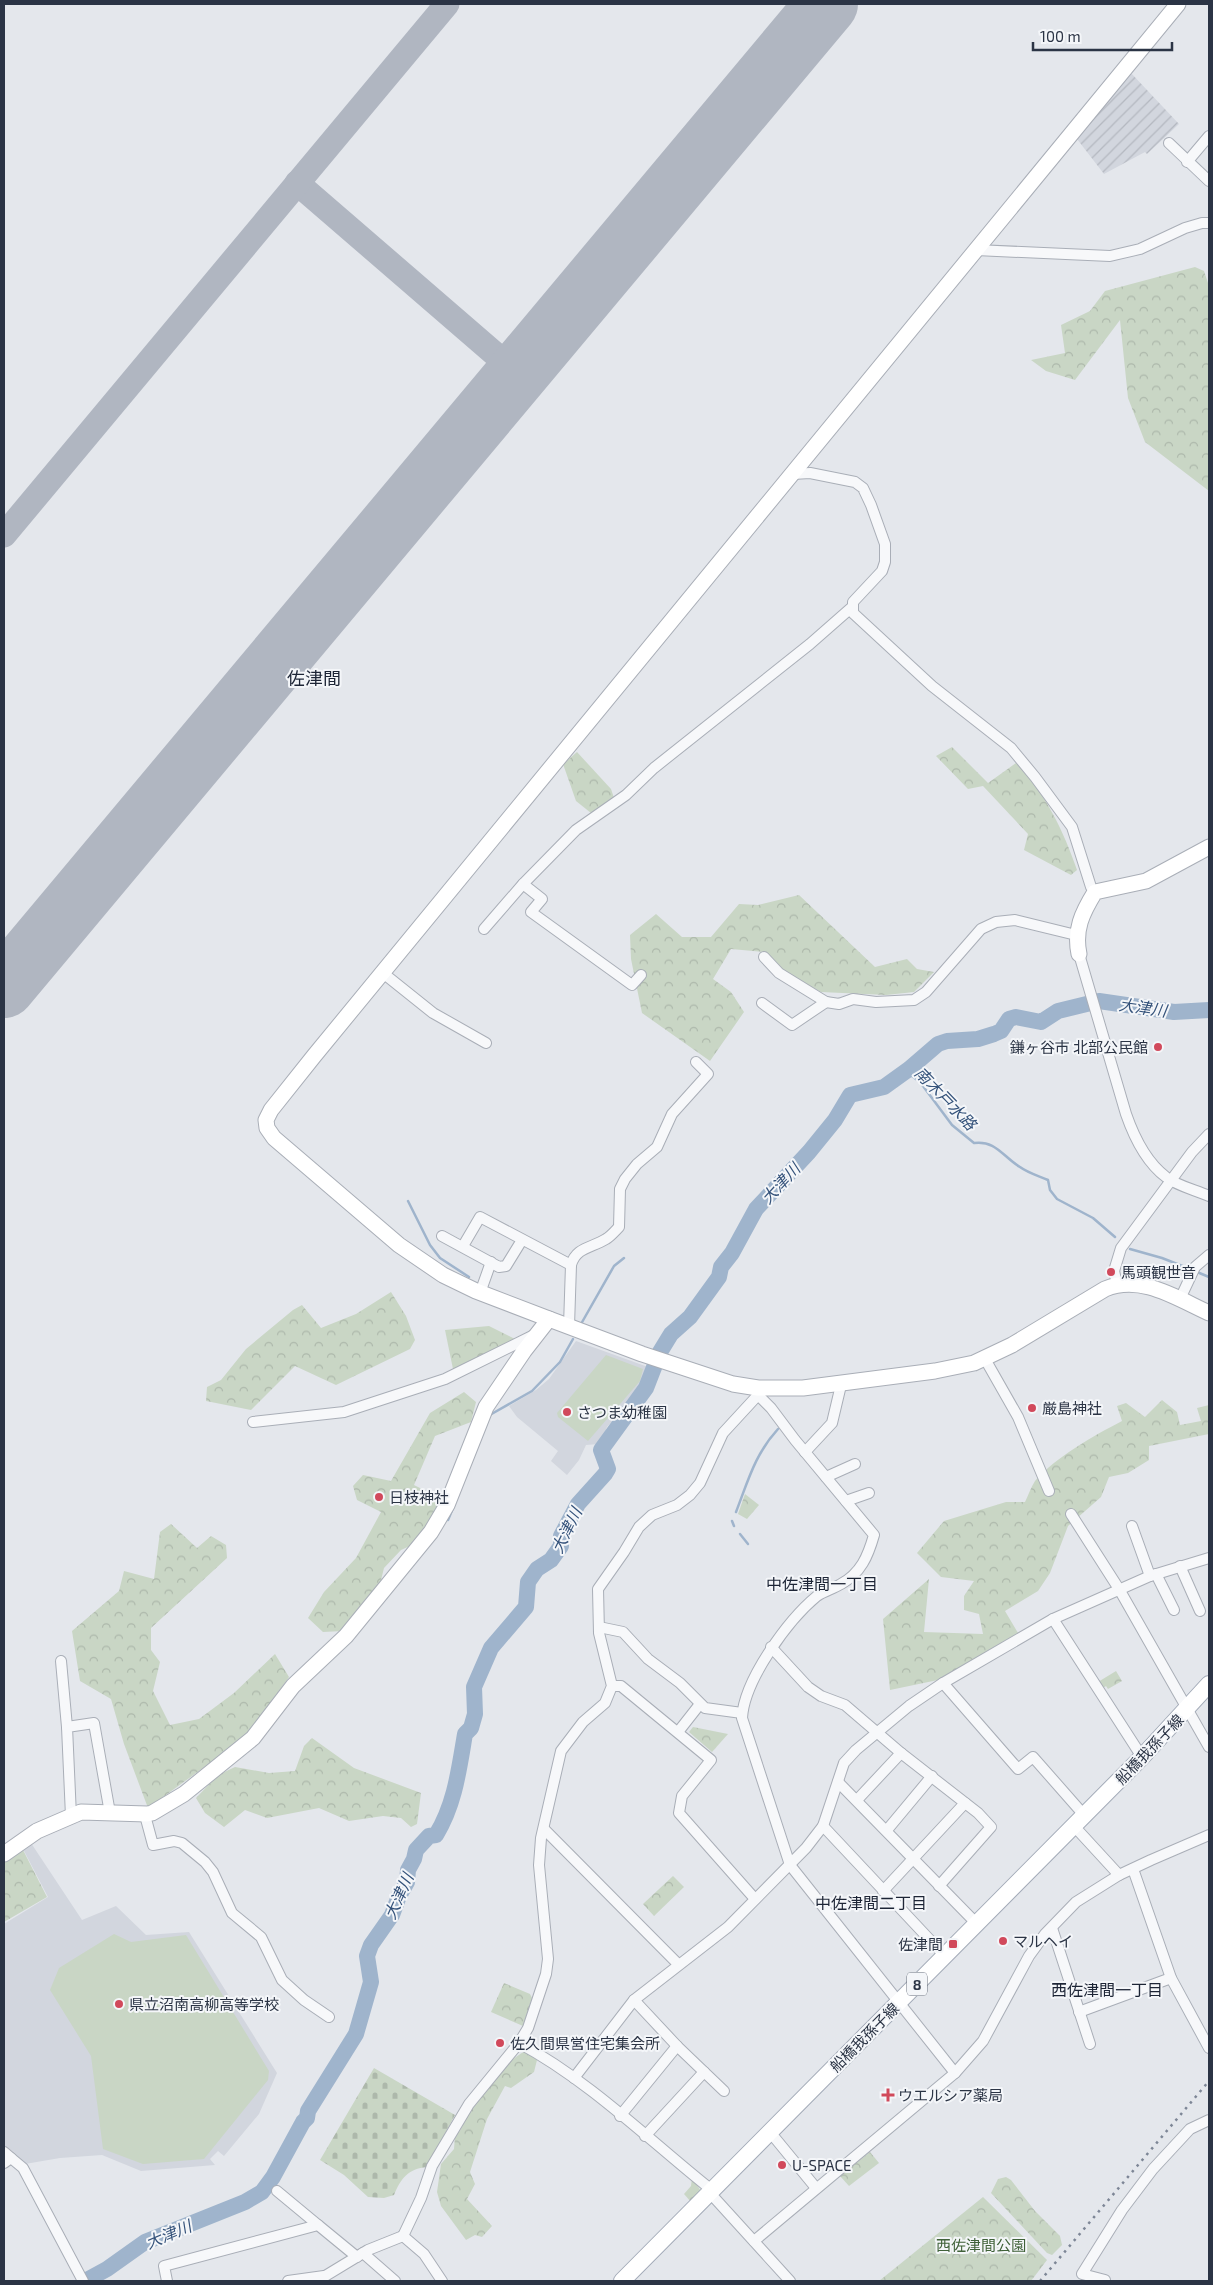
<svg xmlns="http://www.w3.org/2000/svg" width="1213" height="2285" font-family="'Exo 2','Noto Sans JP',sans-serif">
	<style>
		.built { fill: #d2d6de }
		.industrial { fill: url(#industrial-furrows) }
		.forest { fill: url(#forest-crowns) }
		.cemetery { fill: url(#cemetery-stones) }
		.pitch { fill: #c9d6c5 }
		.lines { fill: none; stroke-linecap: round; stroke-linejoin: round }
		.stream { stroke: #9fb4cc; stroke-width: 2.5 }
		.river { stroke: #9fb4cc; stroke-width: 16 }
		.taxiway { stroke: #b0b6c1; stroke-width: 25 }
		.runway { stroke: #b0b6c1; stroke-width: 62 }
		.street-casing { stroke: #a9aeb7; stroke-width: 12 }
		.secondary-casing { stroke: #a9aeb7; stroke-width: 17 }
		.primary-casing { stroke: #a3abb8; stroke-width: 18 }
		.street { stroke: #f7f8fa; stroke-width: 10 }
		.secondary { stroke: #fff; stroke-width: 15 }
		.primary { stroke: #fff; stroke-width: 16 }
		.rail { stroke: #7d8696; stroke-width: 2.5; stroke-dasharray: 2.5 5; stroke-linecap: butt }
		.poi-dot { fill: #d1495b; stroke: #f4f6f9; stroke-width: 2 }
		.labels { text-anchor: middle; dominant-baseline: central; stroke-width: 4; stroke-linejoin: round; paint-order: stroke }
		.shield { fill: #f4f6f9; stroke: #676e7b; stroke-width: 1 }
		.shield-label { font-size: 14px; font-weight: bold; fill: #2b3445 }
		.poi-label { font-size: 15px; fill: #2b3445; stroke: #f4f6f9; text-anchor: start }
		.street-label { font-size: 15px; fill: #2b3445; stroke: #f4f6f9 }
		.park-label { font-size: 15px; fill: #3f6138; stroke: #f4f6f9 }
		.water-label { font-size: 16px; font-style: italic; fill: #34527a; stroke: #f4f6f9 }
		.neighbourhood-label { font-size: 16px; fill: #1d2536; stroke: #f4f6f9 }
		.quarter-label { font-size: 18px; fill: #1d2536; stroke: #f4f6f9 }
	</style>
	<defs>
		<pattern id="industrial-furrows" width="10" height="10" patternUnits="userSpaceOnUse" patternTransform="scale(1.25)"><rect width="10" height="10" fill="#d2d6de"/><path d="M-1 1l2-2M0 10L10 0M9 11l2-2" fill="none" stroke="#b4b8c0"/></pattern>
		<pattern id="forest-crowns" width="20" height="18" patternUnits="userSpaceOnUse" patternTransform="scale(1.25)"><rect width="20" height="18" fill="#c9d6c5"/><path d="M2 6a3 3 0 1 1 6 0M12 15a3 3 0 1 1 6 0" fill="none" stroke="#adb8ab"/></pattern>
		<pattern id="cemetery-stones" width="16" height="16" patternUnits="userSpaceOnUse" patternTransform="scale(1.25)"><rect width="16" height="16" fill="#c9d6c5"/><path d="M2 7V4a2 2 0 0 1 4 0v3zM10 15v-3a2 2 0 0 1 4 0v3z" fill="#adb8ab"/></pattern>
	</defs>
	<rect width="100%" height="100%" fill="#e4e7ec"/>
	<g class="built">
		<polygon points="576,1341 648,1367 645,1382 607,1427 599,1444 586,1445 579,1460 567,1475 551,1461 558,1451 517,1417 509,1406 536,1390 549,1379"/>
		<polygon points="31,1843 82,1920 116,1906 146,1935 189,1932 277,2073 259,2114 224,2156 218,2151 210,2159 215,2165 141,2171 102,2155 60,2158 25,2164 4,2145 4,1924 48,1897 23,1849"/>
	</g>
	<polygon class="industrial" points="1131,73 1179,124 1147,154 1145,152 1104,174 1077,139"/>
	<g class="forest">
		<polygon points="1195,267 1204,271 1209,286 1209,491 1145,442 1128,398 1120,320 1075,380 1046,371 1031,360 1065,353 1061,325 1090,311 1105,291"/>
		<path d="M952 747 988 783 1016 763C1045 792 1064 832 1077 870L1071 875 1024 850 1028 834 983 786 968 789 936 756Z"/>
		<polygon points="577,752 611,789 614,798 591,813 576,801 563,764"/>
		<polygon points="799,895 875,967 907,959 917,969 934,972 914,992 886,995 821,992 783,971 765,952 731,949 713,979 731,992 744,1012 710,1061 642,1013 631,959 630,935 656,914 682,937 711,937 739,904 758,905"/>
		<polygon points="391,1292 406,1316 415,1340 410,1349 336,1385 295,1366 251,1410 206,1401 207,1387 221,1380 246,1349 293,1310 302,1305 321,1328 356,1314"/>
		<polygon points="489,1326 519,1341 454,1374 445,1330"/>
		<polygon points="464,1392 476,1402 471,1422 435,1436 414,1485 442,1499 428,1530 412,1545 401,1550 384,1568 380,1584 343,1631 323,1632 308,1618 324,1592 356,1558 381,1512 357,1500 353,1486 363,1475 391,1481 430,1413"/>
		<path d="M1162 1400 1177 1412 1180 1425 1201 1421 1197 1408 1209 1405V1434L1149 1446V1460L1128 1473 1109 1477 1101 1497 1068 1526 1050 1573 1038 1591 1005 1611 1018 1633 938 1680 890 1690 883 1619 929 1579 924 1632 983 1634 979 1614 964 1610V1596L974 1581 941 1577 917 1553 944 1521 1006 1502H1025C1028 1496 1031 1487 1035 1481 1056 1457 1093 1436 1122 1421L1117 1406 1126 1403 1145 1417Z"/>
		<polygon points="745,1494 759,1505 747,1519 738,1514"/>
		<polygon points="171,1524 197,1548 211,1536 226,1545 227,1558 151,1628 151,1650 160,1662 153,1691 170,1725 199,1719 234,1693 275,1654 289,1677 247,1736 148,1808 124,1744 111,1699 80,1681 72,1631 119,1591 124,1571 154,1579 160,1532"/>
		<polygon points="1116,1671 1122,1681 1108,1689 1106,1686 1102,1689 1098,1682"/>
		<polygon points="693,1727 728,1734 712,1752 689,1732"/>
		<polygon points="312,1738 354,1768 421,1793 417,1824 411,1827 401,1818 383,1816 349,1821 319,1808 267,1818 245,1810 224,1827 205,1813 196,1798 218,1775 235,1767 269,1773 295,1771 304,1746"/>
		<polygon points="23,1850 47,1897 4,1922 4,1863"/>
		<polygon points="673,1876 684,1887 654,1916 643,1904"/>
		<polygon points="504,1983 530,1994 532,1998 523,2026 491,2012"/>
		<path d="M526 2051 537 2060 534 2072 511 2088 505 2086 487 2119 470 2172 475 2184 467 2199 492 2226 482 2237 475 2235 466 2240 441 2206 437 2192 441 2164 454 2149 455 2136C465 2128 463 2118 471 2109 479 2098 481 2099 485 2085 501 2076 509 2058 526 2051Z"/>
		<polygon points="870,2152 879,2163 849,2186 840,2176"/>
		<polygon points="1006,2177 1011,2180 1035,2211 1060,2236 1062,2245 1052,2255 1047,2253 991,2193 998,2179"/>
		<polygon points="692,2178 701,2191 691,2202 684,2194 691,2186"/>
		<polygon points="983,2197 1047,2260 1031,2281 879,2281"/>
	</g>
	<path class="cemetery" d="M374 2068 455 2115 427 2167C408 2169 401 2178 394 2195L384 2198 368 2197 344 2175 320 2160Z"/>
	<g class="pitch">
		<polygon points="606,1355 643,1369 640,1381 588,1441 558,1417 557,1413"/>
		<polygon points="114,1934 131,1942 186,1935 269,2071 268,2080 204,2159 143,2164 103,2149 91,2056 50,1990 59,1968"/>
	</g>
	<g class="lines">
		<g class="stream">
			<path d="M905 1071 920 1082 952 1125 974 1143C996 1140 1003 1157 1020 1167 1028 1173 1039 1176 1048 1180L1050 1190 1057 1199 1093 1218 1115 1237"/>
			<polyline points="408,1201 430,1245 440,1258 469,1277"/>
			<polyline points="1130,1249 1162,1258 1190,1269"/>
			<polyline points="1197,1272 1209,1277"/>
			<polyline points="581,1324 614,1266 624,1258"/>
			<polyline points="488,1416 532,1391 560,1362 573,1339"/>
			<path d="M736 1512C748 1481 755 1454 778 1429"/>
			<polyline points="448,1520 453,1508"/>
			<polyline points="732,1521 734,1526"/>
			<polyline points="740,1534 748,1544"/>
		</g>
		<path class="river" d="M85 2281 107 2269 145 2242 245 2202 262 2192 273 2177 303 2122 307 2118 308 2111 356 2034 371 1982 367 1956 371 1945 392 1915 399 1896 407 1882 408 1870 414 1859 416 1850 429 1836 436 1835C455 1804 459 1769 465 1734L471 1728 475 1714 474 1687 491 1648 526 1607 528 1582 537 1569 551 1560 561 1546V1536L578 1504 605 1474 608 1469 601 1450 646 1388 660 1352 671 1334 690 1317 719 1277 721 1267 732 1253 756 1209 809 1152 835 1120 850 1095 884 1087 909 1069 938 1044 947 1041 978 1039 994 1034 1001 1031 1009 1019 1016 1017 1041 1022 1058 1011 1099 1001 1174 1012 1209 1010"/>
		<g class="taxiway">
			<polyline points="297,183 517,373"/>
			<polyline points="4,535 447,4"/>
		</g>
		<polyline class="runway" points="4,987 827,4"/>
		<g class="street-casing">
			<g id="street">
				<polyline points="1169,143 1209,181"/>
				<polyline points="1187,162 1209,136"/>
				<polyline points="976,250 1110,256 1140,249 1185,228 1202,223 1209,223"/>
				<polyline points="793,474 810,473 855,482 863,488 871,505 885,544 885,562 882,571 853,602 853,613 932,686 1011,748 1035,777 1072,827 1091,887 1095,892"/>
				<polyline points="523,884 542,899 531,912 632,985 641,975"/>
				<polyline points="484,929 523,884 576,830 626,795 654,768 810,644 851,608"/>
				<path d="M1079 954 1126 1114C1134 1137 1146 1162 1166 1177 1177 1186 1196 1190 1209 1196"/>
				<polyline points="764,957 779,973 826,1002 839,1004 853,999 876,1002 914,1000 926,992 981,929 996,922 1015,920 1076,935"/>
				<polyline points="383,973 433,1013 486,1043"/>
				<polyline points="762,1003 792,1025 826,1002"/>
				<polyline points="442,1236 499,1267 506,1266 522,1240"/>
				<polyline points="463,1246 480,1217 571,1265"/>
				<polyline points="1117,1284 1114,1271 1121,1248 1192,1152 1209,1134"/>
				<polyline points="480,1293 491,1262"/>
				<polyline points="1180,1299 1195,1267 1209,1255"/>
				<path d="M569 1326 571 1265C576 1247 592 1248 606 1239 611 1236 615 1231 619 1227L620 1189 625 1179 637 1164 657 1147 672 1114 708 1074 696 1062"/>
				<polyline points="985,1359 1018,1417 1049,1491"/>
				<path d="M758 1389V1395L771 1408 795 1440 874 1535C868 1556 861 1573 841 1584 833 1589 824 1591 817 1596 788 1620 744 1680 742 1718L790 1865 955 2073"/>
				<polyline points="253,1422 344,1412 445,1379 534,1335"/>
				<polyline points="805,1452 832,1423 841,1385"/>
				<polyline points="826,1477 855,1464"/>
				<polyline points="846,1501 869,1493"/>
				<polyline points="1071,1514 1119,1589 1209,1747"/>
				<polyline points="1132,1526 1150,1576"/>
				<polyline points="1180,1566 1200,1611"/>
				<polyline points="1156,1574 1174,1610"/>
				<polyline points="1053,1619 1142,1757"/>
				<polyline points="599,1627 623,1632 648,1659 680,1683 705,1708 742,1713"/>
				<polyline points="771,1647 808,1687 821,1696 845,1705 901,1753 978,1813 991,1827 939,1886"/>
				<polyline points="61,1661 67,1727"/>
				<polyline points="943,1683 1018,1769 1033,1757 1084,1815"/>
				<polyline points="612,1686 621,1686 711,1760 682,1796 679,1813 755,1899"/>
				<polyline points="678,1732 700,1704"/>
				<polyline points="838,1782 977,1924"/>
				<polyline points="857,1800 901,1753"/>
				<polyline points="147,1814 146,1819 153,1845 174,1841 182,1843 205,1862 213,1872 232,1913 261,1937 282,1980 304,2000 329,2017"/>
				<polyline points="71,1816 67,1727 94,1723 110,1813"/>
				<polyline points="823,1826 945,1956"/>
				<polyline points="1074,1826 1119,1875"/>
				<polyline points="544,1829 678,1964"/>
				<polyline points="887,1830 932,1776"/>
				<polyline points="1133,1869 1171,1978 1209,2048"/>
				<polyline points="883,1891 965,1803"/>
				<polyline points="1052,1928 1090,2044"/>
				<polyline points="634,2000 677,2046 724,2091"/>
				<polyline points="1079,2012 1171,1978"/>
				<path d="M519 2043C588 2080 647 2138 708 2187L710 2193 790 2281"/>
				<polyline points="574,2078 634,2000 728,1927 806,1848 823,1826 844,1763 856,1750 909,1706 943,1683 1053,1619 1150,1576 1209,1558"/>
				<polyline points="620,2116 677,2046"/>
				<polyline points="770,2132 816,2188"/>
				<polyline points="645,2136 704,2072"/>
				<polyline points="4,2152 11,2158 4,2163"/>
				<polyline points="11,2158 23,2168 83,2281"/>
				<polyline points="277,2191 318,2225"/>
				<polyline points="403,2236 421,2198 432,2166 469,2104 519,2043 528,2028 546,1974 548,1959 539,1865 541,1838 561,1751 583,1722 605,1703 612,1686 599,1633 598,1589 624,1552 639,1527 652,1515 677,1505 690,1495 700,1483 723,1433 758,1395"/>
				<polyline points="403,2236 424,2254 442,2281"/>
				<polyline points="754,2241 955,2073 983,2041 1029,1956 1045,1934 1076,1902 1119,1875 1151,1860 1209,1835"/>
				<polyline points="363,2253 395,2281"/>
				<polyline points="1105,2280 1082,2274 1122,2210 1153,2169 1190,2129 1209,2120"/>
				<polyline points="167,2281 164,2266 318,2225 357,2257"/>
				<polyline points="288,2281 324,2276"/>
				<polyline points="317,2281 368,2250 403,2236"/>
			</g>
		</g>
		<g class="secondary-casing">
			<g id="secondary">
				<path d="M1178 4 314 1056 271 1110 266 1120 267 1128 274 1138 399 1245 443 1275 476 1291 549 1319 642 1354 733 1384 758 1388H803L935 1371 974 1363 1012 1345 1105 1289C1141 1274 1176 1298 1209 1313"/>
				<path d="M1079 954C1074 930 1082 913 1095 892L1146 881 1209 847"/>
				<polyline points="4,1854 37,1831 81,1812 147,1814 152,1813 184,1794 253,1738 293,1686 346,1636 431,1532 447,1505 486,1407 524,1351 549,1319"/>
			</g>
		</g>
		<g class="primary-casing">
			<polyline id="primary" points="622,2281 1142,1757 1209,1684"/>
		</g>
		<use href="#street" class="street"/>
		<use href="#secondary" class="secondary"/>
		<use href="#primary" class="primary"/>
		<polyline class="rail" points="1040,2281 1209,2081"/>
	</g>
	<g class="poi-dot">
		<circle cx="1158" cy="1047" r="5"/>
		<circle cx="1111" cy="1272" r="5"/>
		<circle cx="1032" cy="1408" r="5"/>
		<circle cx="567" cy="1412" r="5"/>
		<circle cx="379" cy="1497" r="5"/>
		<circle cx="1003" cy="1941" r="5"/>
		<rect x="948" y="1939" width="10" height="10" rx="2.5"/>
		<circle cx="119" cy="2004" r="5"/>
		<circle cx="500" cy="2043" r="5"/>
		<path d="M885.5 2087.5h5v5h5v5h-5v5h-5v-5h-5v-5h5z"/>
		<circle cx="782" cy="2165" r="5"/>
	</g>
	<g class="labels">
		<rect class="shield" x="907" y="1972.5" width="20" height="23" rx="4"/>
		<g class="shield-label">
			<text x="917" y="1984">8</text>
		</g>
		<g class="poi-label">
			<text x="1148" y="1047" text-anchor="end">鎌ヶ谷市 北部公民館</text>
			<text x="1121" y="1272">馬頭観世音</text>
			<text x="1042" y="1408">厳島神社</text>
			<text x="577" y="1412">さつま幼稚園</text>
			<text x="389" y="1497">日枝神社</text>
			<text x="1013" y="1941">マルヘイ</text>
			<text x="943" y="1944" text-anchor="end">佐津間</text>
			<text x="129" y="2004">県立沼南高柳高等学校</text>
			<text x="510" y="2043">佐久間県営住宅集会所</text>
			<text x="898" y="2095">ウエルシア薬局</text>
			<text x="792" y="2165">U-SPACE</text>
		</g>
		<g class="street-label">
			<text transform="translate(1149 1749) rotate(-46)">船橋我孫子線</text>
			<text transform="translate(864 2037) rotate(-45)">船橋我孫子線</text>
		</g>
		<g class="park-label">
			<text x="981" y="2245">西佐津間公園</text>
		</g>
		<g class="water-label">
			<text transform="translate(1143 1007) rotate(8)">大津川</text>
			<text transform="translate(946 1098) rotate(46)">南木戸水路</text>
			<text transform="translate(780 1183) rotate(-47)">大津川</text>
			<text transform="translate(566 1530) rotate(-64)">大津川</text>
			<text transform="translate(398 1896) rotate(-66)">大津川</text>
			<text transform="translate(168 2234) rotate(-23)">大津川</text>
		</g>
		<g class="neighbourhood-label">
			<text x="822" y="1583">中佐津間一丁目</text>
			<text x="871" y="1902">中佐津間二丁目</text>
			<text x="1107" y="1989">西佐津間一丁目</text>
		</g>
		<g class="quarter-label">
			<text x="314" y="678">佐津間</text>
		</g>
	</g>
	<rect width="1213" height="2285" fill="none" stroke="#2b3445" stroke-width="10"/>
	<path d="M1033 42v8h139v-8" fill="none" stroke="#2b3445" stroke-width="2.5"/>
	<text x="1040" y="42" font-size="15" fill="#2b3445" stroke="#f4f6f9" stroke-width="4" paint-order="stroke">100 m</text>
</svg>
